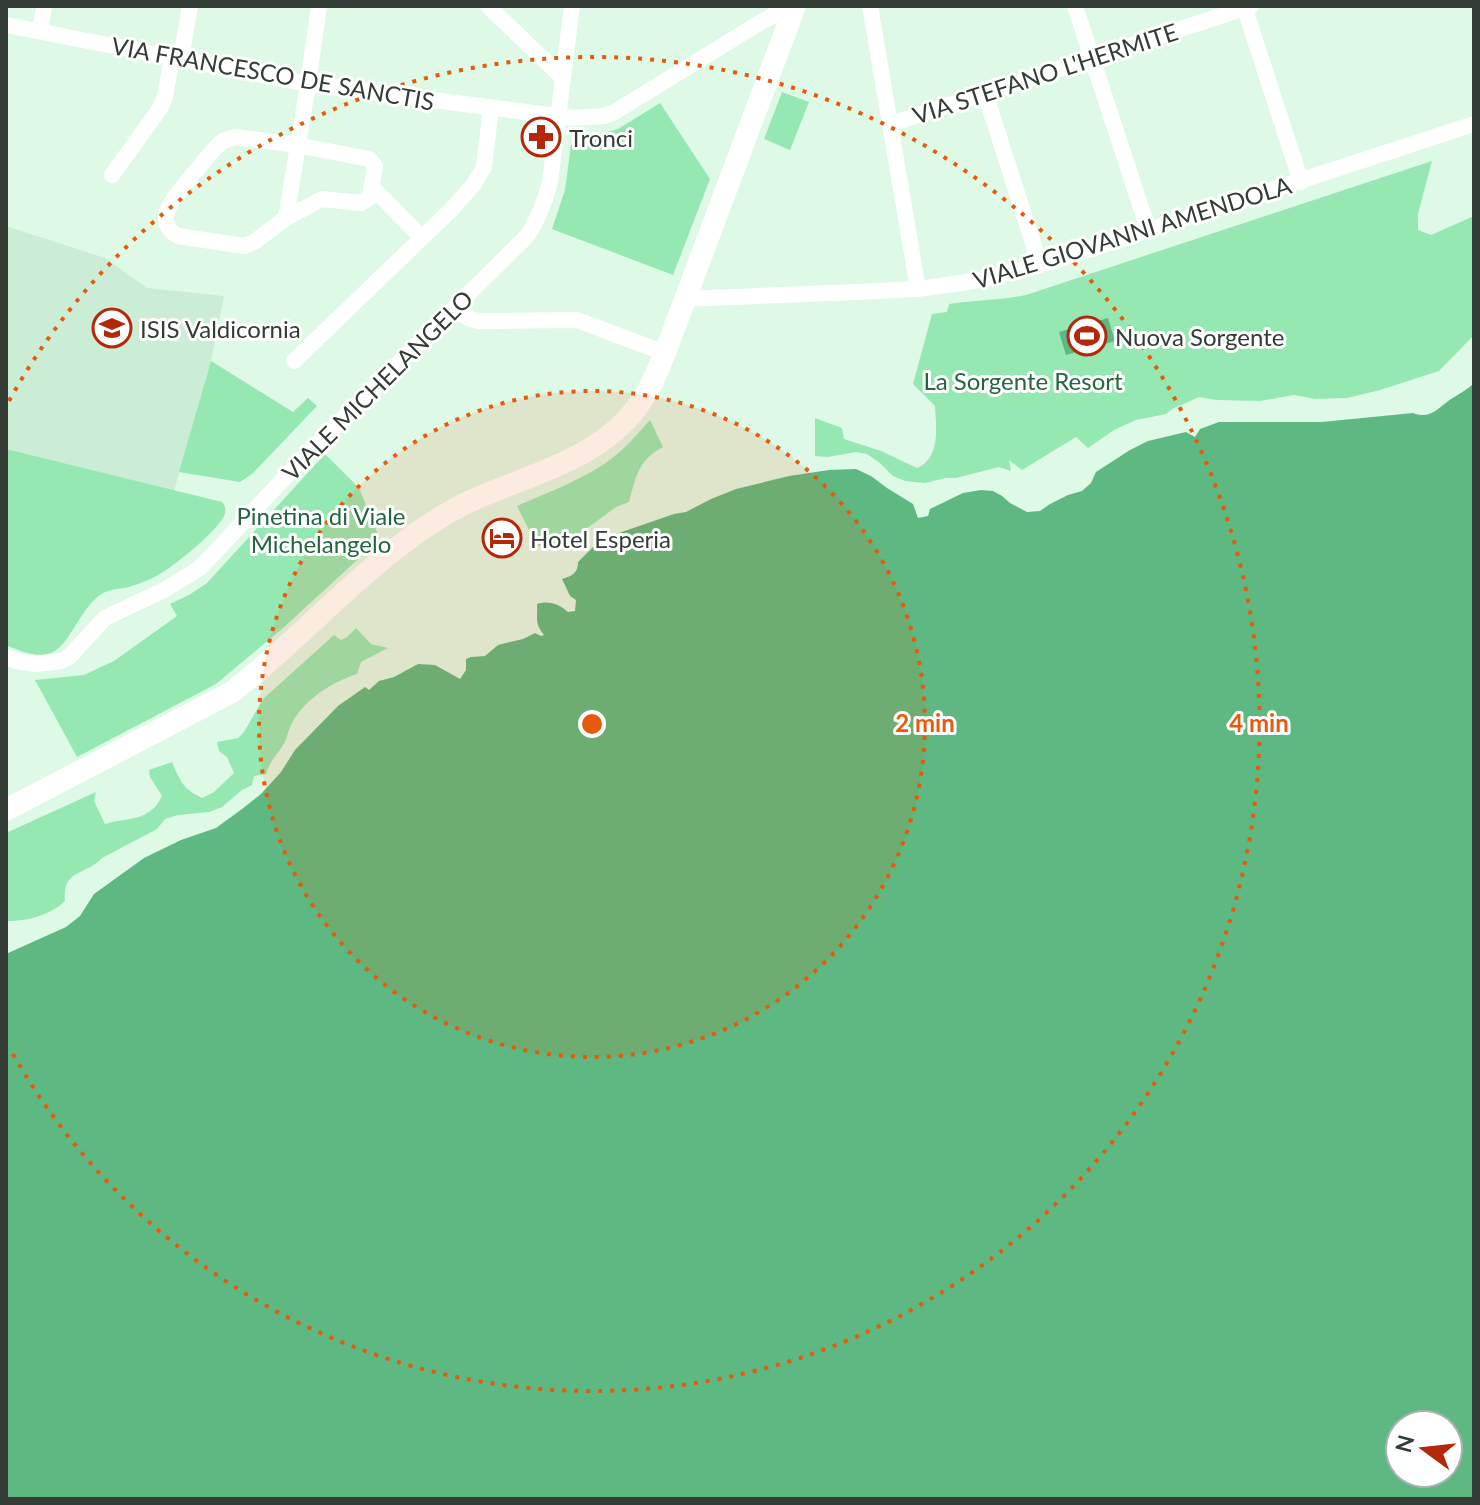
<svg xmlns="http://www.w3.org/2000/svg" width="1480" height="1505" font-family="Lato,sans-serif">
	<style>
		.built { fill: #cbedd5 }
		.green { fill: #95e8b2 }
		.water { fill: #5db981; fill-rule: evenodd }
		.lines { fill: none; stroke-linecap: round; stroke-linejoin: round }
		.minor { stroke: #fff; stroke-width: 16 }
		.tertiary { stroke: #fff; stroke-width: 22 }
		.ring { fill: none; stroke: #e8590c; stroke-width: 4; stroke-dasharray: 4 8 }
		.labels { text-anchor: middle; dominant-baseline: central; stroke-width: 6; stroke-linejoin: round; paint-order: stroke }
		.street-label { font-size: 24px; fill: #333d36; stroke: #fff }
		.poi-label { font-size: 24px; fill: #333d36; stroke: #fff; text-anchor: start }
		.park-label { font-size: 24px; fill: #256641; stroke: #fff }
		.centre { fill: #e8590c; stroke: #fff; stroke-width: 4 }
		.ring-label { font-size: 24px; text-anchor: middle; font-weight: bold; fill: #e8590c; stroke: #fff; stroke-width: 6; stroke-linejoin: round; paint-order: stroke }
	</style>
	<rect width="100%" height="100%" fill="#def9e6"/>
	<polygon class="built" points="6,226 105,258 147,288 224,296 211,361 174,491 6,449"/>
	<g class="green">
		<polygon points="782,92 809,102 790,150 764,139"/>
		<polygon points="660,103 710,179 673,275 552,229 565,190 571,145 577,137 588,134 605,133 618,129"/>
		<path d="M1432 161 1418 214V230L1431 235 1474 216V335L1439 371 1380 390 1347 398 1315 399 1294 395 1260 401 1217 400 1199 397 1172 409 1166 414 1136 420 1114 430 1088 448 1076 437 1022 470 1009 460 1011 471 999 467 956 478H945L925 483 914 482 905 481 893 476 880 463 867 454 856 452 828 457 815 456V418L842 428 844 439 881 451 917 468C941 457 936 428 935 406L913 384 932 314 947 312 949 304C975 300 1001 300 1026 295Z"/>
		<polygon points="211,361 293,412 308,398 317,406 252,474 240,482 179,472"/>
		<path d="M650 420 663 447C638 460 636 477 629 502L616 507 582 532 551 546H537L517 506C546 493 577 482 604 464 621 453 636 436 650 420Z"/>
		<path d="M6 449 222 502C225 507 226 507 225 513 223 527 172 568 158 575 149 580 139 584 129 587 120 589 108 589 100 595 81 608 69 645 53 652 39 659 19 651 6 645Z"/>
		<polygon points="325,454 359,488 380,539 283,628 216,684 77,757 35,680 84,675 114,661 177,616 170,604 189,595 207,583"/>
		<path d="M356 628 371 644 388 648 361 662 357 674C332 682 305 699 292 723 288 730 287 740 282 747 275 757 270 761 266 774L254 776 252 785 242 790 222 807 209 812 178 815 165 819 157 829 102 858C85 876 62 869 65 901 49 916 27 921 6 921V833L96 792 94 801 105 824C128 817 150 822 162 796L150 777 149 770 172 762C180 781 183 789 202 798L214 792 234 773 227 757 219 751 217 742 238 738 244 732 263 699 334 635 341 640 347 637Z"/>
	</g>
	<g class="water">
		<polygon points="1108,318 1115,341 1066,355 1059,332"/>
		<path d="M1474 383V1499H6V954L66 927 80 916 94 894 144 858 181 840 216 828 242 809 261 794 281 772 295 750 338 706 365 687 369 690 379 681 394 677 418 664 435 665 460 679 466 670V659L471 657 485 656 498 645 523 639 535 633 541 636 544 635C534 622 538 619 537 604 549 600 559 604 568 612L575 611 576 600 570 596 562 579C572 576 578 573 578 562L593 547 613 535 674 514 686 512 711 499 736 489 789 476 829 470 856 469 871 476 887 488 913 504 918 518 928 516 930 509 963 493 981 490 993 491 1002 496 1010 503 1027 512 1040 511 1050 504 1068 495 1082 491 1091 483 1096 472 1130 450 1148 441 1186 432 1195 437 1200 429 1219 422H1322L1413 413C1430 420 1438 408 1451 399 1459 394 1467 390 1474 383ZM1400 1425H1448V1473H1400Z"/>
	</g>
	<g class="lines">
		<g class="minor">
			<polyline points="488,6 563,78"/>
			<polyline points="870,6 918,289"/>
			<polyline points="1075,6 1148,229"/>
			<polyline points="1244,6 1301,182"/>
			<polyline points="6,25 308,84 574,118 603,116 613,113 756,25 790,6"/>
			<polyline points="40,31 44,6"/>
			<polyline points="181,59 190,6"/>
			<polyline points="985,93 1040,265"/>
			<polyline points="891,124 1251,6"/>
			<path d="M236 137 297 145 369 159 375 166 370 197 361 203 322 199 286 218 254 242 244 246 178 236C150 220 178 193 191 177 200 166 208 156 217 146L223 141Z"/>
			<polyline points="112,175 161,107 165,97 172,57"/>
			<polyline points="371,189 378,193 422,238"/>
			<polyline points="286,218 308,84 319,6"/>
			<polyline points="685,299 880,291 918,289 975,281 1040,265 1106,244 1474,124"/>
			<polyline points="453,309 468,318 478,321 577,320 665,353"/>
			<polyline points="294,361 451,210 474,184 484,167 491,108"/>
			<path d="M6 657 16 661 36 664 61 661 69 657 105 618 164 590 200 568 305 456 527 236C539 218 545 202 550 182L572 6"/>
		</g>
		<path class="tertiary" d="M6 810 232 692C292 646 342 589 402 544 421 529 443 515 464 504 522 476 597 462 637 407 650 391 657 371 665 353L795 6"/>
	</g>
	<circle cx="592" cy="724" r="333" fill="#e8590c" fill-opacity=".12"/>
	<g class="ring">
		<circle cx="592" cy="724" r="333"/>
		<path d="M9 401A667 667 0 1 1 9 1047"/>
	</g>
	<defs>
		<g id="pharmacy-ring" transform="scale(2)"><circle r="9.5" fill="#fff" stroke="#b4280a" stroke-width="1.5"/><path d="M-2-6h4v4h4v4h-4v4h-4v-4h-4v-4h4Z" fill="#b4280a"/></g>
		<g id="school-ring" transform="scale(2)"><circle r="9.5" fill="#fff" stroke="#b4280a" stroke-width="1.5"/><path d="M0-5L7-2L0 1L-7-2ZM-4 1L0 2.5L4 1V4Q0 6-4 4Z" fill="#b4280a"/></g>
		<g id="stadium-ring" transform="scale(2)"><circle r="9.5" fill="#fff" stroke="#b4280a" stroke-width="1.5"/><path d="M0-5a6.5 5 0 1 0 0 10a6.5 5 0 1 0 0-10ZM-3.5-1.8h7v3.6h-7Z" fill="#b4280a"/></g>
		<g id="hotel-ring" transform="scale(2)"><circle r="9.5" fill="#fff" stroke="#b4280a" stroke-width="1.5"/><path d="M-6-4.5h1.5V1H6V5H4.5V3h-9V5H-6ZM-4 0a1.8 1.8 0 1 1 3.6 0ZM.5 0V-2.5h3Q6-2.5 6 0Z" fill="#b4280a"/></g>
	</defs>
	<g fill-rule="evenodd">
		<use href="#pharmacy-ring" x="541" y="137"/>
		<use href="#school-ring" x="112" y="328"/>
		<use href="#stadium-ring" x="1087" y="336"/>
		<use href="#hotel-ring" x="502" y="538"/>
	</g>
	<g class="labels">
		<g class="street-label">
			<text transform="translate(273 73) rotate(10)">VIA FRANCESCO DE SANCTIS</text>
			<text transform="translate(1045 73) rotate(-18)">VIA STEFANO L'HERMITE</text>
			<text transform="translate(1132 232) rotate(-17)">VIALE GIOVANNI AMENDOLA</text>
			<text transform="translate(377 385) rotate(-45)">VIALE MICHELANGELO</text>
		</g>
		<g class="poi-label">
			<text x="569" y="137">Tronci</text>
			<text x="140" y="328">ISIS Valdicornia</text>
			<text x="1115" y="336">Nuova Sorgente</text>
			<text x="530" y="538">Hotel Esperia</text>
		</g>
		<g class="park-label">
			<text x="1023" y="380">La Sorgente Resort</text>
			<text x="321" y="515">Pinetina di Viale<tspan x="321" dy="28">Michelangelo</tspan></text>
		</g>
	</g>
	<circle cx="592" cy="724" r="12" class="centre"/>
	<g class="ring-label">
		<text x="925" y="732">2 min</text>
		<text x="1259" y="732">4 min</text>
	</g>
	<rect width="1480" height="1505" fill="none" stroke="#333d36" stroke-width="16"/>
	<g transform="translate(1424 1449) rotate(285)"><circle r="38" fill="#ffffff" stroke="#adb1af" stroke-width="2"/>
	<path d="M0-6L14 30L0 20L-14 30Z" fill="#b4280a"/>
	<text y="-12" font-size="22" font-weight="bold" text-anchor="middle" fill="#333d36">N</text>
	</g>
</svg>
